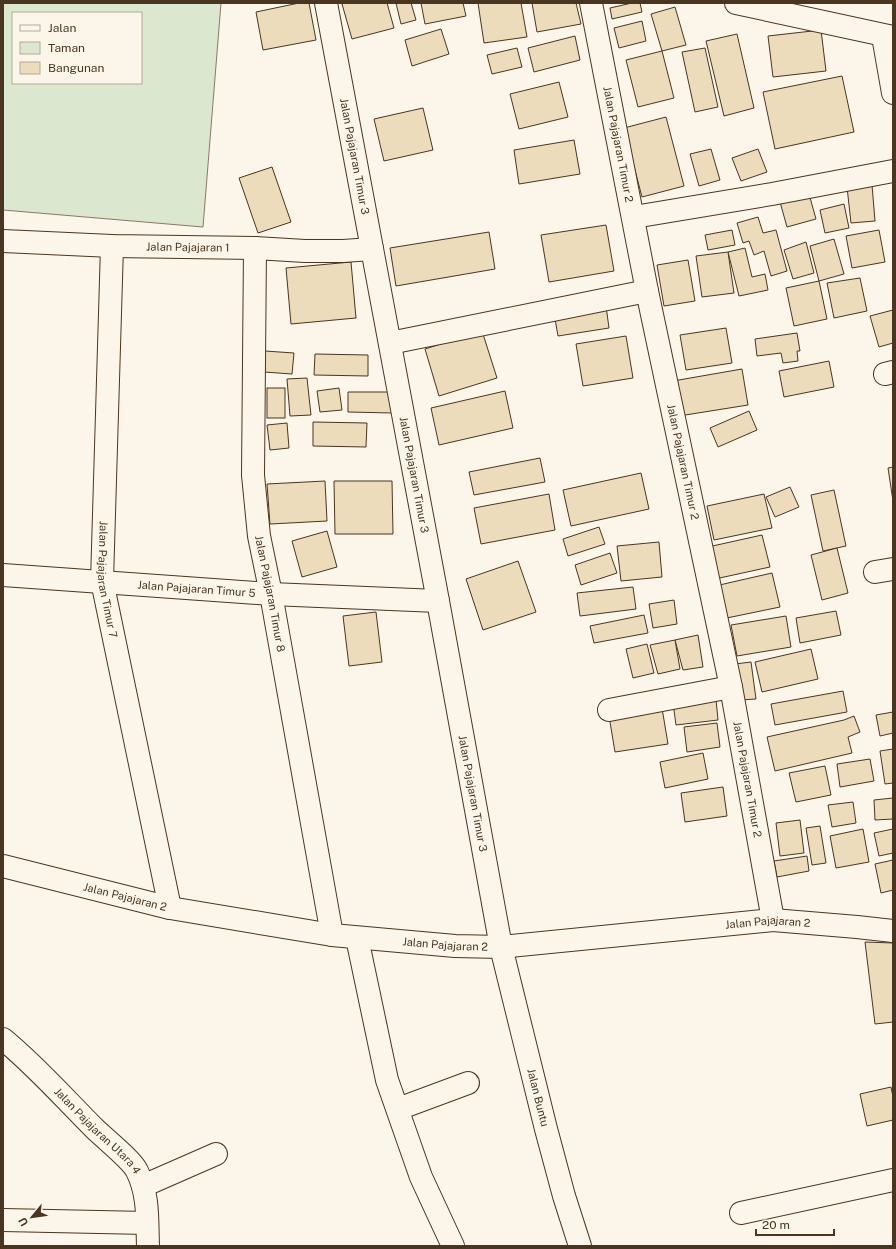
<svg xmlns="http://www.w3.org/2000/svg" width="896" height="1249" font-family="'Public Sans',sans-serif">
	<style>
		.green { fill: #dce7d0; stroke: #887966; fill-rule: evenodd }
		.building { fill: #ecdcbc; stroke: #4a3520 }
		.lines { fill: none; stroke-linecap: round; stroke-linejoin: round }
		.minor-casing { stroke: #4a3520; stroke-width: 24 }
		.trunk-casing { stroke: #4a3520; stroke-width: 24 }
		.minor { stroke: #fbf6e9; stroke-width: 22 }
		.trunk { stroke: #fbf6e9; stroke-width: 22 }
		.labels { text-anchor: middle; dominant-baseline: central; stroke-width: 3; stroke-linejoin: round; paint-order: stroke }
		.street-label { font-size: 11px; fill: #4a3520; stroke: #fbf6e9 }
	</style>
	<rect width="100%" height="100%" fill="#fbf6e9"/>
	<path class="green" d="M3 3H221L203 227 3 210ZM13 13H141V83H13Z"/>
	<g class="building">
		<polygon points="299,3 309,3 316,40 263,50 256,12"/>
		<polygon points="344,3 387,3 394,28 352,39 342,4"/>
		<polygon points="396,3 411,3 416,20 401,24"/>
		<polygon points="421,3 463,3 466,16 425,24"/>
		<polygon points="478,3 521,3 527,37 484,43"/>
		<polygon points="532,3 576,3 581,24 537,32"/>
		<polygon points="632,3 640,3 642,12 612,19 610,8"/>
		<polygon points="675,7 686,45 662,51 651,14"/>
		<polygon points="642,21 646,41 619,48 614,28"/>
		<polygon points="441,29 449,54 412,66 405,40"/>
		<polygon points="821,30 826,71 773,77 768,36"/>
		<polygon points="737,34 754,108 724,116 706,41"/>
		<polygon points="575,36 580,60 534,72 528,48"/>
		<polygon points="517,48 522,67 492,74 487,55"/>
		<polygon points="705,48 718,107 695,112 682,52"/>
		<polygon points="662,51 674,98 638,107 626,60"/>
		<polygon points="842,76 854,132 775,149 763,92"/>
		<polygon points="559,82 568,117 519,129 510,94"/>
		<polygon points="423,108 433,150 384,161 374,119"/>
		<polygon points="666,117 684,186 642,197 624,128"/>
		<polygon points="574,140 580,174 519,184 514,150"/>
		<polygon points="711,149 720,180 699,186 690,154"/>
		<polygon points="758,149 767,172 741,181 732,158"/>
		<polygon points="272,167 291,222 258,233 239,178"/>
		<polygon points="872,185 875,221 851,223 847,187"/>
		<polygon points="809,194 816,219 787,227 780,202"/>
		<polygon points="844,204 849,228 825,233 820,210"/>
		<polygon points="758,217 763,233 776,230 787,271 771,276 764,251 754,255 749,241 743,243 737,223"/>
		<polygon points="606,225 614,271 549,282 541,235"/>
		<polygon points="732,230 735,245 708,250 705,235"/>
		<polygon points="879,230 885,262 852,268 846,236"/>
		<polygon points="489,232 495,269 396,286 390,248"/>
		<polygon points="834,239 844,274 819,281 810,246"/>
		<polygon points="806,242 814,273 793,279 784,250"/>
		<polygon points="745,248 752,277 765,274 768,290 739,296 728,252"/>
		<polygon points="728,252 734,293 702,297 696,256"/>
		<polygon points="688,260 695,301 664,306 657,265"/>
		<polygon points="351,262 356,318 291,324 286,268"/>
		<polygon points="860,278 867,311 834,318 827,283"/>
		<polygon points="819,281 827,319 794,326 786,288"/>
		<polygon points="606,306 609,328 558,336 554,313"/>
		<polygon points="893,310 893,343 879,347 870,316"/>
		<polygon points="726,328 732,363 686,370 680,335"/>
		<polygon points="482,331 497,378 439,396 425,349"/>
		<polygon points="797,333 800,351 797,351 798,361 783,363 781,353 757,356 755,339"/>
		<polygon points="626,336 633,378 583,386 576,344"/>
		<polygon points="265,351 294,353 292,374 264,372"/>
		<polygon points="315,354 368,355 368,376 314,375"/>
		<polygon points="829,361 834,387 784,397 779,371"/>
		<polygon points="742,369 748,405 679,416 673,381"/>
		<polygon points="307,378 311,415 290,416 287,379"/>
		<rect x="267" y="388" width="18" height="30"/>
		<polygon points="339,388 342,410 320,412 317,391"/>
		<polygon points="505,391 513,428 439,445 431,408"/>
		<polygon points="348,392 393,392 393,413 348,412"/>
		<polygon points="749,411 757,430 718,447 710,428"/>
		<polygon points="313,422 367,423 366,447 313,446"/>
		<polygon points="287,423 289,448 270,450 267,425"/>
		<polygon points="540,458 545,482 474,495 469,472"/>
		<polygon points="893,467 893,501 888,468"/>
		<polygon points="641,473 649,509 571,526 563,490"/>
		<polygon points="325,481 327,521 270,524 267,484"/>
		<polygon points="334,481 392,481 393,534 335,534"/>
		<polygon points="790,487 799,507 775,517 766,497"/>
		<polygon points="834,490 846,546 823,551 811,495"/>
		<polygon points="549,494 555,530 481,544 474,508"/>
		<polygon points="764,494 772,528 714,540 707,506"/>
		<polygon points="599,527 605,544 568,556 563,539"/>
		<polygon points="327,531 337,567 302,577 292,541"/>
		<polygon points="762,535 770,567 715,579 708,547"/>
		<polygon points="659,542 662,577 621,581 617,546"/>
		<polygon points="837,548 848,593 822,600 811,555"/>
		<polygon points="610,553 617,573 581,585 575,565"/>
		<polygon points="518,561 536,612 483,630 466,579"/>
		<polygon points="772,573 780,607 722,619 715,586"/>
		<polygon points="633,587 636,609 580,616 577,593"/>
		<polygon points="674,600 677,624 653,628 649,604"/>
		<polygon points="836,611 841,635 800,643 796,618"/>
		<polygon points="376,612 382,662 349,666 343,616"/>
		<polygon points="644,615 648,633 594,643 590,626"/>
		<polygon points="786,616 791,647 737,656 731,625"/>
		<polygon points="698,635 703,667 683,670 675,640"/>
		<polygon points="675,640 680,669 658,674 650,645"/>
		<polygon points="647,644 654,673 633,678 626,649"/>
		<polygon points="811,649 818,679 762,692 755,662"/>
		<polygon points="751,662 756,699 740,700 735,664"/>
		<polygon points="843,691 847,712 775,725 771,704"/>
		<polygon points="716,699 718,720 676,725 673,703"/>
		<polygon points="662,708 668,744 615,752 609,716"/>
		<polygon points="893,712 893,733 880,736 876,715"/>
		<polygon points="854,716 860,732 848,737 852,753 775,771 767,737 844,720"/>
		<polygon points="717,723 720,747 687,752 684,727"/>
		<polygon points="893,749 893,783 885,784 880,751"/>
		<polygon points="703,753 708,779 665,788 660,762"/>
		<polygon points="870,759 874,781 840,787 837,764"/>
		<polygon points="825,766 831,795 796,802 789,773"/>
		<polygon points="723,787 727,816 685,822 681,793"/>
		<polygon points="893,798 893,819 875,820 874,800"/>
		<polygon points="853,802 856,823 832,827 828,805"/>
		<polygon points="800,820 804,853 780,856 776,823"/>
		<polygon points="820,826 826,863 812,865 806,828"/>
		<polygon points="863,829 869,862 836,868 830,836"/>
		<polygon points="893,829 893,853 879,856 874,833"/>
		<polygon points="807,856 809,871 777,877 774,861"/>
		<polygon points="893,860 893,890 881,893 875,864"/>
		<polygon points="865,942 893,943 893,1022 875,1024"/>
		<polygon points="891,1087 893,1097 893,1120 867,1126 860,1094"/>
	</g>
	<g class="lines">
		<g class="minor-casing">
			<g id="minor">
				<path id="s1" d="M326 3 438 601 501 947 546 1129 564 1196 580 1246"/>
				<path id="s2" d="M591 3 647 291 731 687 773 920"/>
				<polyline points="883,36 893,93"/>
				<polyline points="634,217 772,194 893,171"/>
				<path id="s3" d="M3 241 112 246 255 248 305 251H343L372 249"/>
				<path id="s4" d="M112 246 102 581 170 908"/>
				<path id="s5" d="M255 248 253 475 259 536 271 594 332 935"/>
				<polyline points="390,343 647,291"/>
				<polyline points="885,374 893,372"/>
				<polyline points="875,572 893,569"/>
				<path id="s6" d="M3 575 271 594 438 601"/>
				<polyline points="609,710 731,687"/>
				<path id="s7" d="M3 866 170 908 332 935 455 946 501 947 773 920 857 927 893 931"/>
				<polyline points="357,938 387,1080 421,1177 453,1246"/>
				<path id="s8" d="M3 1039C36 1066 64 1098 94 1128 104 1138 132 1160 137 1171 149 1195 147 1220 148 1246"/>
				<polyline points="398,1109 468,1083"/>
				<polyline points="143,1186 216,1154"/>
				<polyline points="741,1213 893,1180"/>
				<polyline points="3,1220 147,1223"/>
			</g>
		</g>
		<g class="trunk-casing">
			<polyline id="trunk" points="736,3 893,37"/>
		</g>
		<use href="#minor" class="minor"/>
		<use href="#trunk" class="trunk"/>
	</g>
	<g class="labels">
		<g class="street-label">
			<text stroke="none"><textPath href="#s2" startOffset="144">Jalan Pajajaran Timur 2</textPath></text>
			<text stroke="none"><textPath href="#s1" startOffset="156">Jalan Pajajaran Timur 3</textPath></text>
			<text stroke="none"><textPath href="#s3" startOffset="185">Jalan Pajajaran 1</textPath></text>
			<text stroke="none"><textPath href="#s2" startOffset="468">Jalan Pajajaran Timur 2</textPath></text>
			<text stroke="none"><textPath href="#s1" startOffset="480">Jalan Pajajaran Timur 3</textPath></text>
			<text stroke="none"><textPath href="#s4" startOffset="334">Jalan Pajajaran Timur 7</textPath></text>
			<text stroke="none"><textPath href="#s6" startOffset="194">Jalan Pajajaran Timur 5</textPath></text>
			<text stroke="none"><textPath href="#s5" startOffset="347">Jalan Pajajaran Timur 8</textPath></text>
			<text stroke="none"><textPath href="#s2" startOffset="792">Jalan Pajajaran Timur 2</textPath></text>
			<text stroke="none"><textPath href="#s1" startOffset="804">Jalan Pajajaran Timur 3</textPath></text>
			<text stroke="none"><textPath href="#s7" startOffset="126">Jalan Pajajaran 2</textPath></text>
			<text stroke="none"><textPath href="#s7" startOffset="774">Jalan Pajajaran 2</textPath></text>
			<text stroke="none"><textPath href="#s7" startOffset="450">Jalan Pajajaran 2</textPath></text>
			<text stroke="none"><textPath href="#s1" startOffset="1115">Jalan Buntu</textPath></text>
			<text stroke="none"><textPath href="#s8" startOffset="132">Jalan Pajajaran Utara 4</textPath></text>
		</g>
	</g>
	<rect width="896" height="1249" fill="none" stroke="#4a3520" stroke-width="8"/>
	<rect x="12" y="12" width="130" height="72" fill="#fbf6e9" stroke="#b4a999"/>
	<rect x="20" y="25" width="20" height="6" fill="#fbf6e9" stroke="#b4a999"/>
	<text x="48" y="32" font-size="12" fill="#4a3520">Jalan</text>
	<rect x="20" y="42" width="20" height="12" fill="#dce7d0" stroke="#b4a999"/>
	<text x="48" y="52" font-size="12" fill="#4a3520">Taman</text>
	<rect x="20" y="62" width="20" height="12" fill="#ecdcbc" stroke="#b4a999"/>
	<text x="48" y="72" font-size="12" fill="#4a3520">Bangunan</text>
	<g transform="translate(32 1217) rotate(241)" stroke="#fbf6e9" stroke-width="3" paint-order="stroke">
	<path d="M0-3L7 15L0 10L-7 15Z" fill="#4a3520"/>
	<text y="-6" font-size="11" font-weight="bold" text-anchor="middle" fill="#4a3520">U</text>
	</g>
	<path d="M756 1229v6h78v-6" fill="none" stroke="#4a3520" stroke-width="2"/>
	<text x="762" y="1229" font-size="12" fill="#4a3520" stroke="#fbf6e9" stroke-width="3" paint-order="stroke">20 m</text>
</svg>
